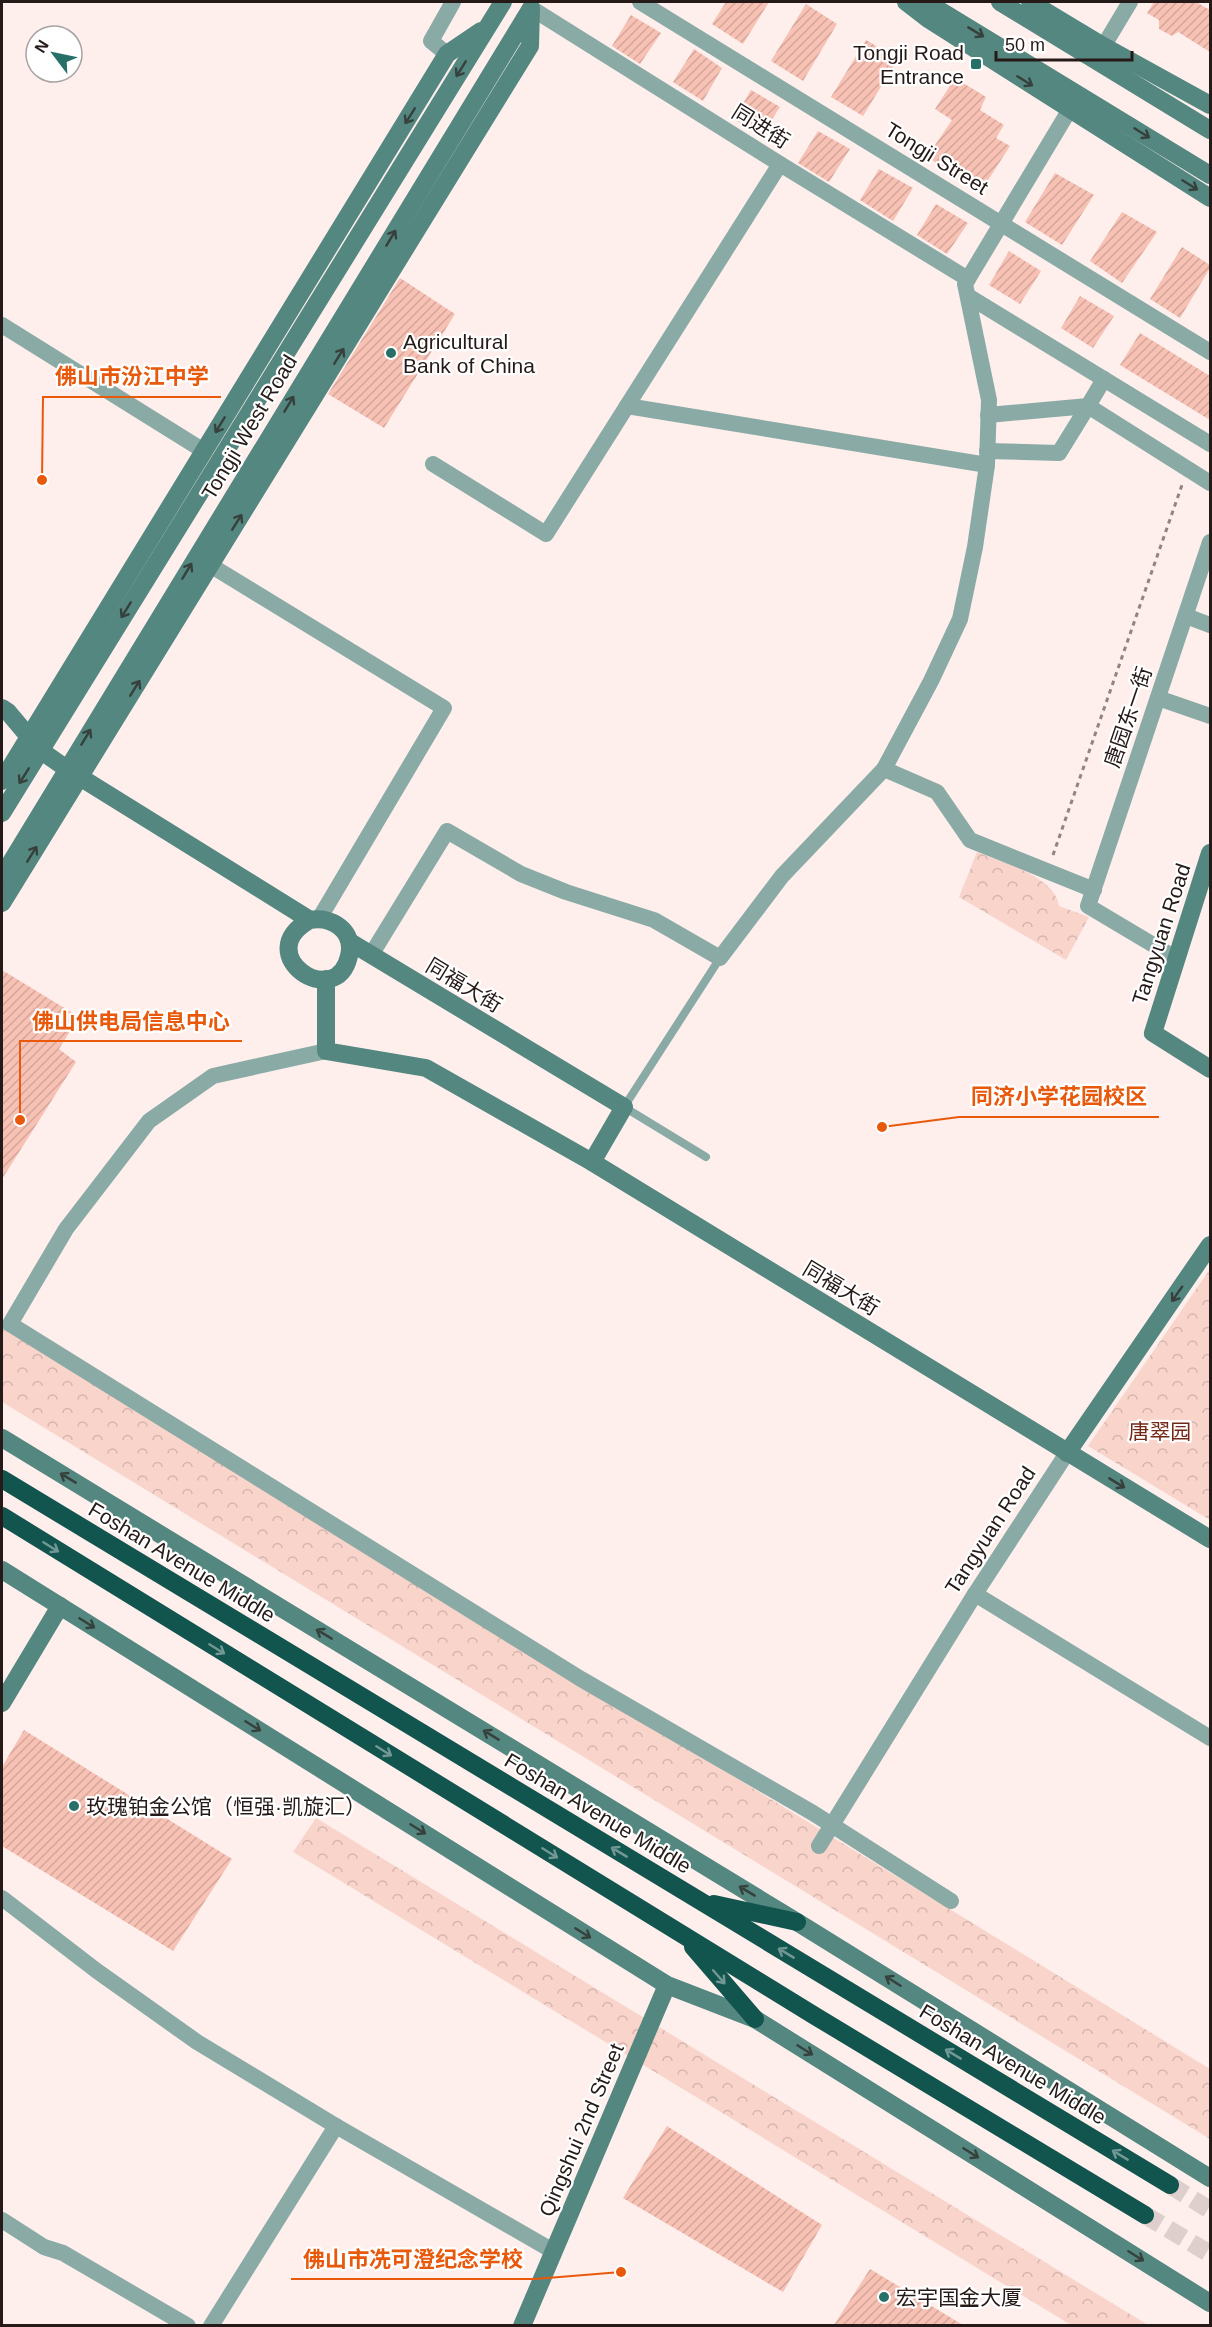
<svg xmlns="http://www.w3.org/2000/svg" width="1212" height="2327" font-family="Helvetica,'Noto Sans SC',sans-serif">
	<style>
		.park { fill: url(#park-crowns) }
		.building { fill: url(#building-hatch) }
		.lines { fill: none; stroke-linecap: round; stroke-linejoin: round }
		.highway-tunnel { stroke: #decfcc; stroke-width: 18; stroke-dasharray: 18 9; stroke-linecap: butt }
		.path { stroke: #918481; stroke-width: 3; stroke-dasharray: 4.5 4.5; stroke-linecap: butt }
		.lane { stroke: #8aaaa5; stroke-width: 8 }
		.street { stroke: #8aaaa5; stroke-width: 16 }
		.secondary { stroke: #548780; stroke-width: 18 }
		.highway { stroke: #12544e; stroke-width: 18 }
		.oneway { stroke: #36403c }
		.oneway2 { stroke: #719895 }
		.poi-dot { fill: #277068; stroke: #fff; stroke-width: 2 }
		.labels { text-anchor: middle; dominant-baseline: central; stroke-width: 4.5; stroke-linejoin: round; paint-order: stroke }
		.poi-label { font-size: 21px; fill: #261a18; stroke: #fff; text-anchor: start }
		.street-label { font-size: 21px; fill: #261a18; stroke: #fff }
		.park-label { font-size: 21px; fill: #742817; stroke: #fff }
		.leader { fill: none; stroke: #e8590c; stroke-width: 2 }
		.callout-dot { fill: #e8590c; stroke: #fff; stroke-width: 2 }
		.callout-label { font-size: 22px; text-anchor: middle; font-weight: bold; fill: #e8590c; stroke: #fff; stroke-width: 4.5; stroke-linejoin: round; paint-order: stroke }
	</style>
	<defs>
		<pattern id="park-crowns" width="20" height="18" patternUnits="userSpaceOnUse" patternTransform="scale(1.5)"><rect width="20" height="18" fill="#f9d4cb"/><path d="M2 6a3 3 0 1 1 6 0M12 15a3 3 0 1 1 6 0" fill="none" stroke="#d5b5ae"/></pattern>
		<pattern id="building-hatch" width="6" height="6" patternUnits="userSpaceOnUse" patternTransform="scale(1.5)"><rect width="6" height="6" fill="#f7c1b4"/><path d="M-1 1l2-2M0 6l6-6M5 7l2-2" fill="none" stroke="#d4a59a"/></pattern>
	</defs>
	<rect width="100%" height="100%" fill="#feefec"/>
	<g class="park">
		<path d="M977 852C1002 863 1055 876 1059 906L1089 917 1066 960 959 897Z"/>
		<polygon points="1210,1269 1210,1520 1088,1446"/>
		<polygon points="2,1327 1210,2069 1210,2139 2,1402"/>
		<polygon points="316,1818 1148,2325 1071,2325 293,1852"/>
	</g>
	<g class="building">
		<polygon points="726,2 769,2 743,44 712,24"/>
		<polygon points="1154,2 1196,2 1210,10 1210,52 1178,32 1172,36 1159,29 1159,20 1147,13"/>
		<polygon points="806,4 837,24 803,81 771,61"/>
		<polygon points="631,15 661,33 640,64 612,46"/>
		<polygon points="866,40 898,59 863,116 831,97"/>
		<polygon points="694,49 722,68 703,101 673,82"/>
		<polygon points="955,78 986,97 980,110 1004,125 996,138 1010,146 981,191 927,157 952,120 935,109"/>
		<polygon points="751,90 780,107 761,136 734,119"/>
		<polygon points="818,131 850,149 829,182 798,163"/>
		<polygon points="879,169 913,188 893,221 860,200"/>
		<polygon points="1055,173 1094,195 1062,245 1025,222"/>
		<polygon points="936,204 968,223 947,254 917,235"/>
		<polygon points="1122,212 1157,232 1122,283 1090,261"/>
		<polygon points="1182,247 1210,265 1210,268 1180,318 1150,299"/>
		<polygon points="1009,251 1041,271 1020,304 989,285"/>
		<polygon points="400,278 455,314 384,428 328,394"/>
		<polygon points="1080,296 1114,316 1093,348 1061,328"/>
		<polygon points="1140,333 1210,376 1210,420 1120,365"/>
		<polygon points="2,970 79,1017 59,1049 76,1062 2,1179"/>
		<polygon points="24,1730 232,1859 173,1951 2,1846 2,1767"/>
		<polygon points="667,2126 822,2225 783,2292 623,2198"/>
		<polygon points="870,2269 963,2325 834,2325"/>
	</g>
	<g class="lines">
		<g class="highway-tunnel">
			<polyline points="1170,2185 1210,2210"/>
			<polyline points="1145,2215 1210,2254"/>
		</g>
		<polyline class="path" points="1053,855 1182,485"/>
		<polyline class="lane" points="706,1157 624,1107 720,958"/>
		<g class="street">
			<polyline points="640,2 1210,352"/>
			<polyline points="531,8 780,164 968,279"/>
			<polyline points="447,54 431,41 453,2"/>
			<polyline points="1097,57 1130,2"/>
			<polyline points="968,296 1210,444"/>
			<polyline points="2,325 204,451"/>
			<polyline points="627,406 987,465"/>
			<polyline points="988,415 1088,406 1104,379"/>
			<polyline points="987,451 1059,453 1088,406 1210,483"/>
			<polyline points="433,464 546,534 780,164"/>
			<polyline points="210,565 444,708 319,919"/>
			<polyline points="1186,616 1210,625"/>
			<polyline points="1158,698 1210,716"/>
			<polyline points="884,769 937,792 970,840 1094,890"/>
			<polyline points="371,955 447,831 521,874 566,892 654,920 720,958 782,876 884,769 931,681 960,619 975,547 987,465 989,400 965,284 1070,109"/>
			<polyline points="1177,959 1088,906 1210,542"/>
			<polyline points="326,1051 213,1076 149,1121 66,1229 10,1324 581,1679 813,1813 951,1901"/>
			<polyline points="975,1594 1210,1738"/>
			<polyline points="819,1846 975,1594 1067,1453"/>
			<polyline points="2,1898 97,1971 197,2042 336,2126 553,2251"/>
			<polyline points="2,2220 44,2247 63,2253 188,2326"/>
			<polyline points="211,2326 336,2126"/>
		</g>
		<g class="secondary">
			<polyline points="906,2 928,19 1210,198"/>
			<polyline points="926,2 1210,175"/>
			<polyline points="1000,2 1210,130"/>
			<polyline points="1030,2 1103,46 1210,105"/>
			<path d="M2 708 8 712 40 750 67 769 310 920C332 916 355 931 349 956 336 1013 249 954 310 920"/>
			<polyline points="2,781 447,54 481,31"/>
			<polyline points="2,813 503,2"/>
			<polyline points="1210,853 1153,1033 1210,1069"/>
			<polyline points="2,877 530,10"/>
			<polyline points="2,903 530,46 531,8"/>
			<polyline points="350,942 624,1107 592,1162 1210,1539"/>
			<polyline points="326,979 326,1051 426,1068 592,1162"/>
			<polyline points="2,1438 797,1922 1210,2178"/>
			<polyline points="1067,1453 1210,1245"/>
			<polyline points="2,1570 667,1985 755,2019 1210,2303"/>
			<polyline points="2,1703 60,1606"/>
			<polyline points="522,2326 667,1985"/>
		</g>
		<g class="highway">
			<polyline points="2,1479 1170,2185"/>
			<polyline points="2,1516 815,2016 1145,2215"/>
			<polyline points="714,1904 797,1922"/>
			<polyline points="693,1947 755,2019"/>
		</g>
	</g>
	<defs><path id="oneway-shaft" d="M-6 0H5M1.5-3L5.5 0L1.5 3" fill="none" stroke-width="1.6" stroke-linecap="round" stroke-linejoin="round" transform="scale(1.5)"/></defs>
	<g class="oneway">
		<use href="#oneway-shaft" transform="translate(976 32) rotate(31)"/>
		<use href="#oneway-shaft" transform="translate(461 69) rotate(122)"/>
		<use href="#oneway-shaft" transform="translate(1025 81) rotate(32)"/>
		<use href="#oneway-shaft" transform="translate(410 116) rotate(122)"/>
		<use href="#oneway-shaft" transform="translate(1142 133) rotate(32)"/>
		<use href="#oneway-shaft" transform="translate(1190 185) rotate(32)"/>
		<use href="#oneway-shaft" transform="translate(391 238) rotate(-59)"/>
		<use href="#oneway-shaft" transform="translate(339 356) rotate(-58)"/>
		<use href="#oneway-shaft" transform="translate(289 404) rotate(-59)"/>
		<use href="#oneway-shaft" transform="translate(220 425) rotate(121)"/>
		<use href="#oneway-shaft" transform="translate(237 522) rotate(-58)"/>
		<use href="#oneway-shaft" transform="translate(187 571) rotate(-59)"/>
		<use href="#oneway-shaft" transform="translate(126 610) rotate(122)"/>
		<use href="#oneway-shaft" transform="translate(135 688) rotate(-58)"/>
		<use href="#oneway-shaft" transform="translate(86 737) rotate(-59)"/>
		<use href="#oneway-shaft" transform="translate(24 776) rotate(122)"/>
		<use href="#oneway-shaft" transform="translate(32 854) rotate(-58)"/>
		<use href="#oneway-shaft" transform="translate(1177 1294) rotate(125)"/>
		<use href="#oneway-shaft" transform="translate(68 1478) rotate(-149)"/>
		<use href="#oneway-shaft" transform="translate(1117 1483) rotate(31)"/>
		<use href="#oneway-shaft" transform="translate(87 1623) rotate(32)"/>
		<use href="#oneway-shaft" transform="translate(324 1634) rotate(-149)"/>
		<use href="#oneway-shaft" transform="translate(253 1726) rotate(32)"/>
		<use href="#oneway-shaft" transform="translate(491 1735) rotate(-149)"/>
		<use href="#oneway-shaft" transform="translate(418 1829) rotate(32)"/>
		<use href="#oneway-shaft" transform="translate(747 1891) rotate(-149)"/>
		<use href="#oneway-shaft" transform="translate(583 1933) rotate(32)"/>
		<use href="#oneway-shaft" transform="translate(893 1981) rotate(-148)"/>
		<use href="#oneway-shaft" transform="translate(805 2050) rotate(32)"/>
		<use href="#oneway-shaft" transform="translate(971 2153) rotate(32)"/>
		<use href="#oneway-shaft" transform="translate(1136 2256) rotate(32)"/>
	</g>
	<g class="oneway2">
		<use href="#oneway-shaft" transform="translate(51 1547) rotate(32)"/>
		<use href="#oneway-shaft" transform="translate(217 1649) rotate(32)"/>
		<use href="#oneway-shaft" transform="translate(384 1751) rotate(32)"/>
		<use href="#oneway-shaft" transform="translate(619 1852) rotate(-149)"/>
		<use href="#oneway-shaft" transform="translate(550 1853) rotate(32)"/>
		<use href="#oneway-shaft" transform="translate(786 1953) rotate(-149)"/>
		<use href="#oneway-shaft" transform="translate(719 1977) rotate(49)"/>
		<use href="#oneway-shaft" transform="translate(953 2054) rotate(-149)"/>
		<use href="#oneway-shaft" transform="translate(1120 2155) rotate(-149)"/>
	</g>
	<g class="poi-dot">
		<rect x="970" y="58" width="12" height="12" rx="3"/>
		<circle cx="391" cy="353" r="6"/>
		<circle cx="74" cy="1806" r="6"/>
		<circle cx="884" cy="2297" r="6"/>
	</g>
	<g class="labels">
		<g class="poi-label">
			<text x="964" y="52" text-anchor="end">Tongji Road<tspan x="964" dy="24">Entrance</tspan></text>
			<text x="403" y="341">Agricultural<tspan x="403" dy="24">Bank of China</tspan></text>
			<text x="86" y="1806">玫瑰铂金公馆（恒强·凯旋汇）</text>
			<text x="896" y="2297">宏宇国金大厦</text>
		</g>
		<g class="street-label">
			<text transform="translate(761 126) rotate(32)">同进街</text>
			<text transform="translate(937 158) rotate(32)">Tongji Street</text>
			<text transform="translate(249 427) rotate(-59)">Tongji West Road</text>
			<text transform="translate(1128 717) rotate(-71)">唐园东一街</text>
			<text transform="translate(1161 934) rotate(-72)">Tangyuan Road</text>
			<text transform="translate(464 985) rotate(31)">同福大街</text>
			<text transform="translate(841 1288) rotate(31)">同福大街</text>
			<text transform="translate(990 1530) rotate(-57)">Tangyuan Road</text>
			<text transform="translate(182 1562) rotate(31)">Foshan Avenue Middle</text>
			<text transform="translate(598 1813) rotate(31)">Foshan Avenue Middle</text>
			<text transform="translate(1013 2064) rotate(31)">Foshan Avenue Middle</text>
			<text transform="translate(581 2130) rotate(-67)">Qingshui 2nd Street</text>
		</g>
		<g class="park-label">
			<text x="1160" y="1431">唐翠园</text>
		</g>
	</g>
	<path class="leader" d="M42 480L43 397H221M20 1120L20 1041H242M882 1127L959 1117H1159M621 2272L535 2279H291"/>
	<g class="callout-dot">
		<circle cx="42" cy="480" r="6"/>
		<circle cx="20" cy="1120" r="6"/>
		<circle cx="882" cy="1127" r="6"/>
		<circle cx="621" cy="2272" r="6"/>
	</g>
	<g class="callout-label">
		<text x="132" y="384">佛山市汾江中学</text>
		<text x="131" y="1029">佛山供电局信息中心</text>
		<text x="1059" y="1104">同济小学花园校区</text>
		<text x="413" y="2267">佛山市冼可澄纪念学校</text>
	</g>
	<rect width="1212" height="2327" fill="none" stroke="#261a18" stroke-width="6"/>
	<g transform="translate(54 54) rotate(302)"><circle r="28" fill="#ffffff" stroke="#a8a3a3" stroke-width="1.5"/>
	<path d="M0-4.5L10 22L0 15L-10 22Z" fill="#277068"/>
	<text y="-9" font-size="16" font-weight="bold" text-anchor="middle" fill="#261a18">N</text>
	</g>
	<path d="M996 51v9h136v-9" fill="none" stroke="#261a18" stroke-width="3"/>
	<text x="1005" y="51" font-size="18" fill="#261a18" stroke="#ffffff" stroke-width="4.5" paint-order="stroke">50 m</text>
</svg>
